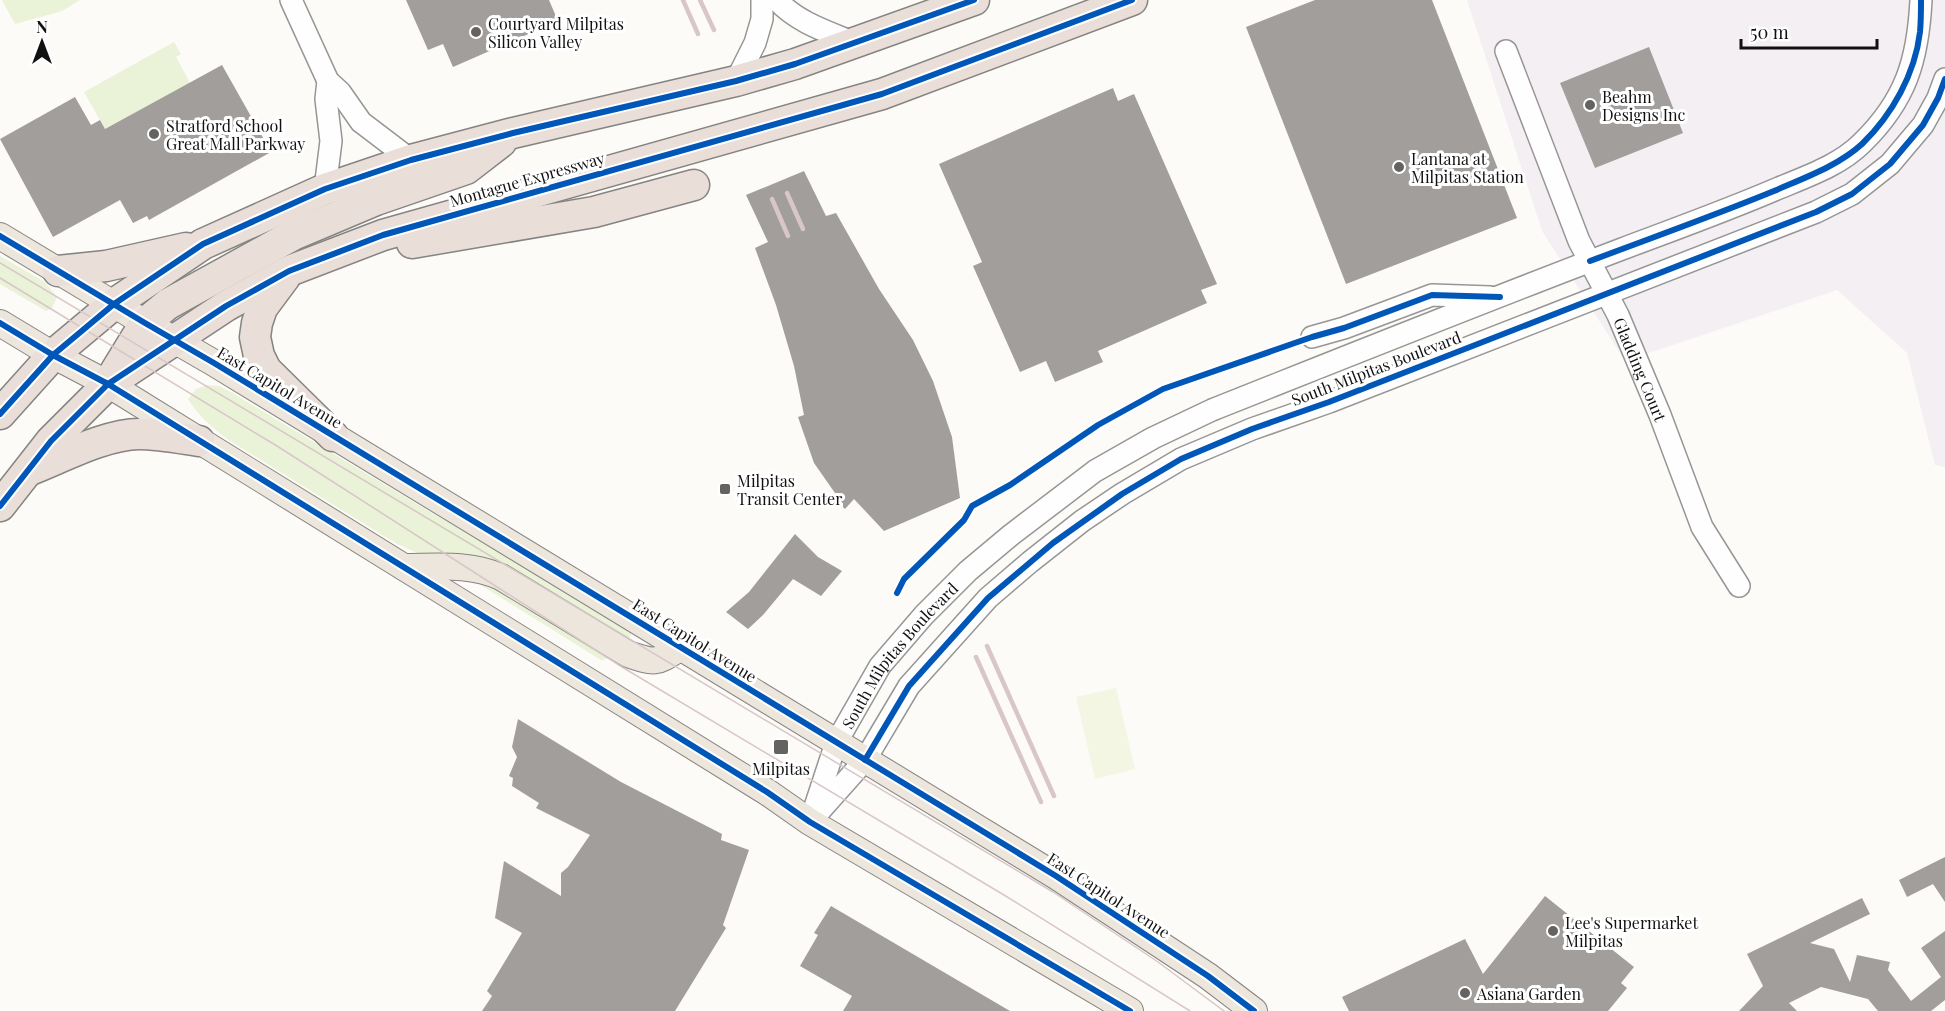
<svg xmlns="http://www.w3.org/2000/svg" width="1945" height="1011" font-family="'Playfair Display',serif">
	<style>
		.industrial { fill: #f4eff3 }
		.green { fill: #eaf2d8 }
		.pitch { fill: #f2f6e2 }
		.building { fill: #a19e9c }
		.lines { fill: none; stroke-linecap: round; stroke-linejoin: round }
		.minor-casing { stroke: #979695; stroke-width: 24 }
		.major-casing { stroke: #858482; stroke-width: 28 }
		.highway-casing { stroke: #858482; stroke-width: 33 }
		.minor { stroke: #fffefe; stroke-width: 21 }
		.major { stroke: #ece6dc; stroke-width: 26 }
		.highway { stroke: #e9ded8; stroke-width: 30 }
		.tram { stroke: #d8c6c9; stroke-width: 1.5 }
		.rail { stroke: #d8c6c9; stroke-width: 4.5 }
		.cycleway-casing { stroke: #fff; stroke-width: 10 }
		.cycleway { stroke: #0057b8; stroke-width: 6 }
		.poi-dot { fill: #646362; stroke: #fff; stroke-width: 2 }
		.labels { text-anchor: middle; dominant-baseline: central; stroke-width: 6; stroke-linejoin: round; paint-order: stroke }
		.poi-label { font-size: 16px; fill: #111; stroke: #fff; text-anchor: start }
		.street-label { font-size: 16px; fill: #111; stroke: #fff }
	</style>
	<rect width="100%" height="100%" fill="#fdfbf7"/>
	<polygon class="industrial" points="1467,0 1945,0 1945,467 1935,465 1907,353 1837,290 1625,361 1542,231"/>
	<g class="green">
		<polygon points="2,0 80,0 62,11 15,24"/>
		<polygon points="174,42 181,54 176,57 190,83 105,129 84,92"/>
		<polygon points="0,256 45,282 57,297 52,308 46,311 0,284"/>
		<path d="M207 385 219 386 229 391 432 513 613 614 632 632C629 643 613 659 601 660L458 571 397 544 230 441C214 429 199 417 188 399L196 389Z"/>
	</g>
	<polygon class="pitch" points="1116,688 1135,769 1095,779 1076,697"/>
	<g class="building">
		<polygon points="406,0 549,0 558,21 453,67 443,44 428,50"/>
		<polygon points="1315,0 1432,0 1517,218 1346,284 1246,27"/>
		<polygon points="1649,47 1683,133 1595,168 1560,83"/>
		<polygon points="222,65 271,152 149,220 147,216 133,223 120,200 53,237 0,139 75,97 91,125 100,120 105,129"/>
		<polygon points="1113,88 1118,101 1134,94 1217,284 1201,290 1207,303 1098,351 1103,362 1055,382 1046,361 1020,372 973,266 982,262 939,164"/>
		<polygon points="804,171 826,216 836,213 879,289 913,340 933,381 952,437 960,498 884,531 854,499 845,509 832,496 835,493 814,463 798,417 804,415 794,366 776,305 755,248 768,242 746,195"/>
		<polygon points="795,534 818,557 842,571 821,596 793,579 763,615 748,629 726,612 749,592"/>
		<polygon points="518,719 621,782 722,834 721,840 749,850 723,925 726,928 675,1011 482,1011 492,996 487,991 522,933 495,918 504,861 561,896 561,873 568,867 590,835 536,808 539,803 512,786 513,778 509,776 517,757 512,747"/>
		<polygon points="1945,857 1945,902 1933,884 1907,897 1899,880"/>
		<polygon points="1545,896 1634,967 1621,983 1627,988 1608,1011 1349,1011 1342,997 1465,939 1483,974"/>
		<polygon points="1862,898 1870,914 1810,943 1834,949 1850,982 1857,955 1890,962 1888,970 1911,1001 1941,977 1921,948 1945,931 1945,1000 1931,1011 1878,1011 1868,999 1821,987 1789,1003 1797,1011 1739,1011 1763,986 1747,954"/>
		<polygon points="831,906 1010,1011 843,1011 852,996 800,966 818,935 814,933"/>
	</g>
	<g class="lines">
		<g class="minor-casing">
			<g id="minor">
				<polyline points="291,0 328,81 340,92 361,122 411,160"/>
				<path d="M777 0C796 22 828 32 855 43"/>
				<path id="s1" d="M1506 51 1579 241 1618 315 1660 415 1702 527 1739 586"/>
				<polyline points="736,81 755,43 762,19 762,0"/>
				<polyline points="325,189 331,141 326,99 328,81"/>
				<polyline points="1312,337 1344,328 1432,295 1490,297"/>
				<polyline points="816,815 865,760 909,686 988,598 1030,562 1082,521 1122,494 1181,459 1252,429 1329,402 1816,212 1852,194 1890,164 1923,125 1938,98 1945,79"/>
				<path id="s2" d="M810 822 836 743 880 666 924 615 968 571 1011 535 1095 471 1153 438 1212 410C1348 356 1485 301 1622 249 1675 229 1728 210 1779 188 1808 176 1840 165 1862 143 1906 100 1918 60 1921 0"/>
			</g>
		</g>
		<g class="major-casing">
			<g id="major">
				<polyline points="0,236 145,323 214,363 1056,876 1208,976 1254,1011"/>
				<polyline points="0,323 53,355 108,384 767,792 810,822 1130,1011"/>
				<path d="M404 567C437 567 470 563 501 577L628 654C657 664 656 663 681 647"/>
			</g>
		</g>
		<g class="highway-casing">
			<g id="highway">
				<polyline points="412,243 594,212 694,185"/>
				<polyline points="58,271 106,266 186,248"/>
				<polyline points="285,277 262,308 257,323 255,337 259,356 266,370 333,436"/>
				<polyline points="112,377 145,323 168,304 293,235 376,200 466,169 501,142"/>
				<polyline points="0,414 53,355 114,304 203,244 325,189 411,160 513,133 736,81 795,64 974,0"/>
				<path d="M30 470C61 458 106 434 139 434 158 434 179 438 199 441"/>
				<polyline points="0,506 51,441 108,384 226,306 289,271 383,235 882,94 1132,0"/>
			</g>
		</g>
		<use href="#minor" class="minor"/>
		<use href="#major" class="major"/>
		<use href="#highway" class="highway"/>
		<g class="tram">
			<polyline points="0,263 1053,892 1158,962 1224,1011"/>
			<polyline points="0,278 277,446 622,667 1004,895 1190,1011"/>
		</g>
		<g class="rail">
			<polyline points="683,0 698,34"/>
			<polyline points="700,0 714,30"/>
			<polyline points="787,193 803,229"/>
			<polyline points="772,199 788,236"/>
			<polyline points="987,646 1054,796"/>
			<polyline points="976,657 1041,802"/>
		</g>
		<g class="cycleway-casing">
			<g id="cycleway">
				<polyline points="0,236 145,323 214,363 1056,876 1208,976 1254,1011"/>
				<path d="M1590 261C1651 238 1713 216 1774 191 1804 178 1838 166 1862 144 1892 115 1915 74 1920 32 1921 21 1921 11 1921 0"/>
				<polyline points="0,323 53,355 108,384 767,792 810,822 1130,1011"/>
				<polyline points="0,414 53,355 114,304 203,244 325,189 411,160 513,133 736,81 795,64 974,0"/>
				<polyline points="0,506 51,441 108,384 226,306 289,271 383,235 882,94 1132,0"/>
				<polyline points="897,593 904,579 964,520 972,506 1010,485 1098,425 1163,389 1312,337 1344,328 1432,295 1500,297"/>
				<polyline points="865,760 909,686 988,598 1053,543 1122,494 1181,459 1252,429 1329,402 1816,212 1852,194 1890,164 1923,125 1938,98 1945,79"/>
			</g>
		</g>
		<use href="#cycleway" class="cycleway"/>
	</g>
	<g class="poi-dot">
		<circle cx="476" cy="32" r="6"/>
		<circle cx="1590" cy="105" r="6"/>
		<circle cx="154" cy="134" r="6"/>
		<circle cx="1399" cy="167" r="6"/>
		<rect x="719" y="483" width="12" height="12" rx="3"/>
		<rect x="773" y="739" width="16" height="16" rx="3"/>
		<circle cx="1553" cy="931" r="6"/>
		<circle cx="1465" cy="993" r="6"/>
	</g>
	<g class="labels">
		<g class="poi-label">
			<text x="488" y="23">Courtyard Milpitas<tspan x="488" dy="18">Silicon Valley</tspan></text>
			<text x="1602" y="96">Beahm<tspan x="1602" dy="18">Designs Inc</tspan></text>
			<text x="166" y="125">Stratford School<tspan x="166" dy="18">Great Mall Parkway</tspan></text>
			<text x="1411" y="158">Lantana at<tspan x="1411" dy="18">Milpitas Station</tspan></text>
			<text x="737" y="480">Milpitas<tspan x="737" dy="18">Transit Center</tspan></text>
			<text x="781" y="768" text-anchor="middle">Milpitas</text>
			<text x="1565" y="922">Lee's Supermarket<tspan x="1565" dy="18">Milpitas</tspan></text>
			<text x="1477" y="993">Asiana Garden</text>
		</g>
		<g class="street-label">
			<text transform="translate(527 179) rotate(-16)">Montague Expressway</text>
			<text transform="translate(1376 368) rotate(-21)">South Milpitas Boulevard</text>
			<text stroke="none"><textPath href="#s1" startOffset="346">Gladding Court</textPath></text>
			<text transform="translate(280 387) rotate(31)">East Capitol Avenue</text>
			<text transform="translate(695 640) rotate(32)">East Capitol Avenue</text>
			<text stroke="none"><textPath href="#s2" startOffset="192">South Milpitas Boulevard</textPath></text>
			<text transform="translate(1109 895) rotate(33)">East Capitol Avenue</text>
		</g>
	</g>
	<g transform="translate(42 42)" stroke="#ffffff" stroke-width="4.5" paint-order="stroke">
	<path d="M0-4.5L10 22L0 15L-10 22Z" fill="#111111"/>
	<text y="-9" font-size="16" font-weight="bold" text-anchor="middle" fill="#111111">N</text>
	</g>
	<path d="M1741 39v9h136v-9" fill="none" stroke="#111111" stroke-width="3"/>
	<text x="1750" y="39" font-size="18" fill="#111111" stroke="#ffffff" stroke-width="4.5" paint-order="stroke">50 m</text>
</svg>
